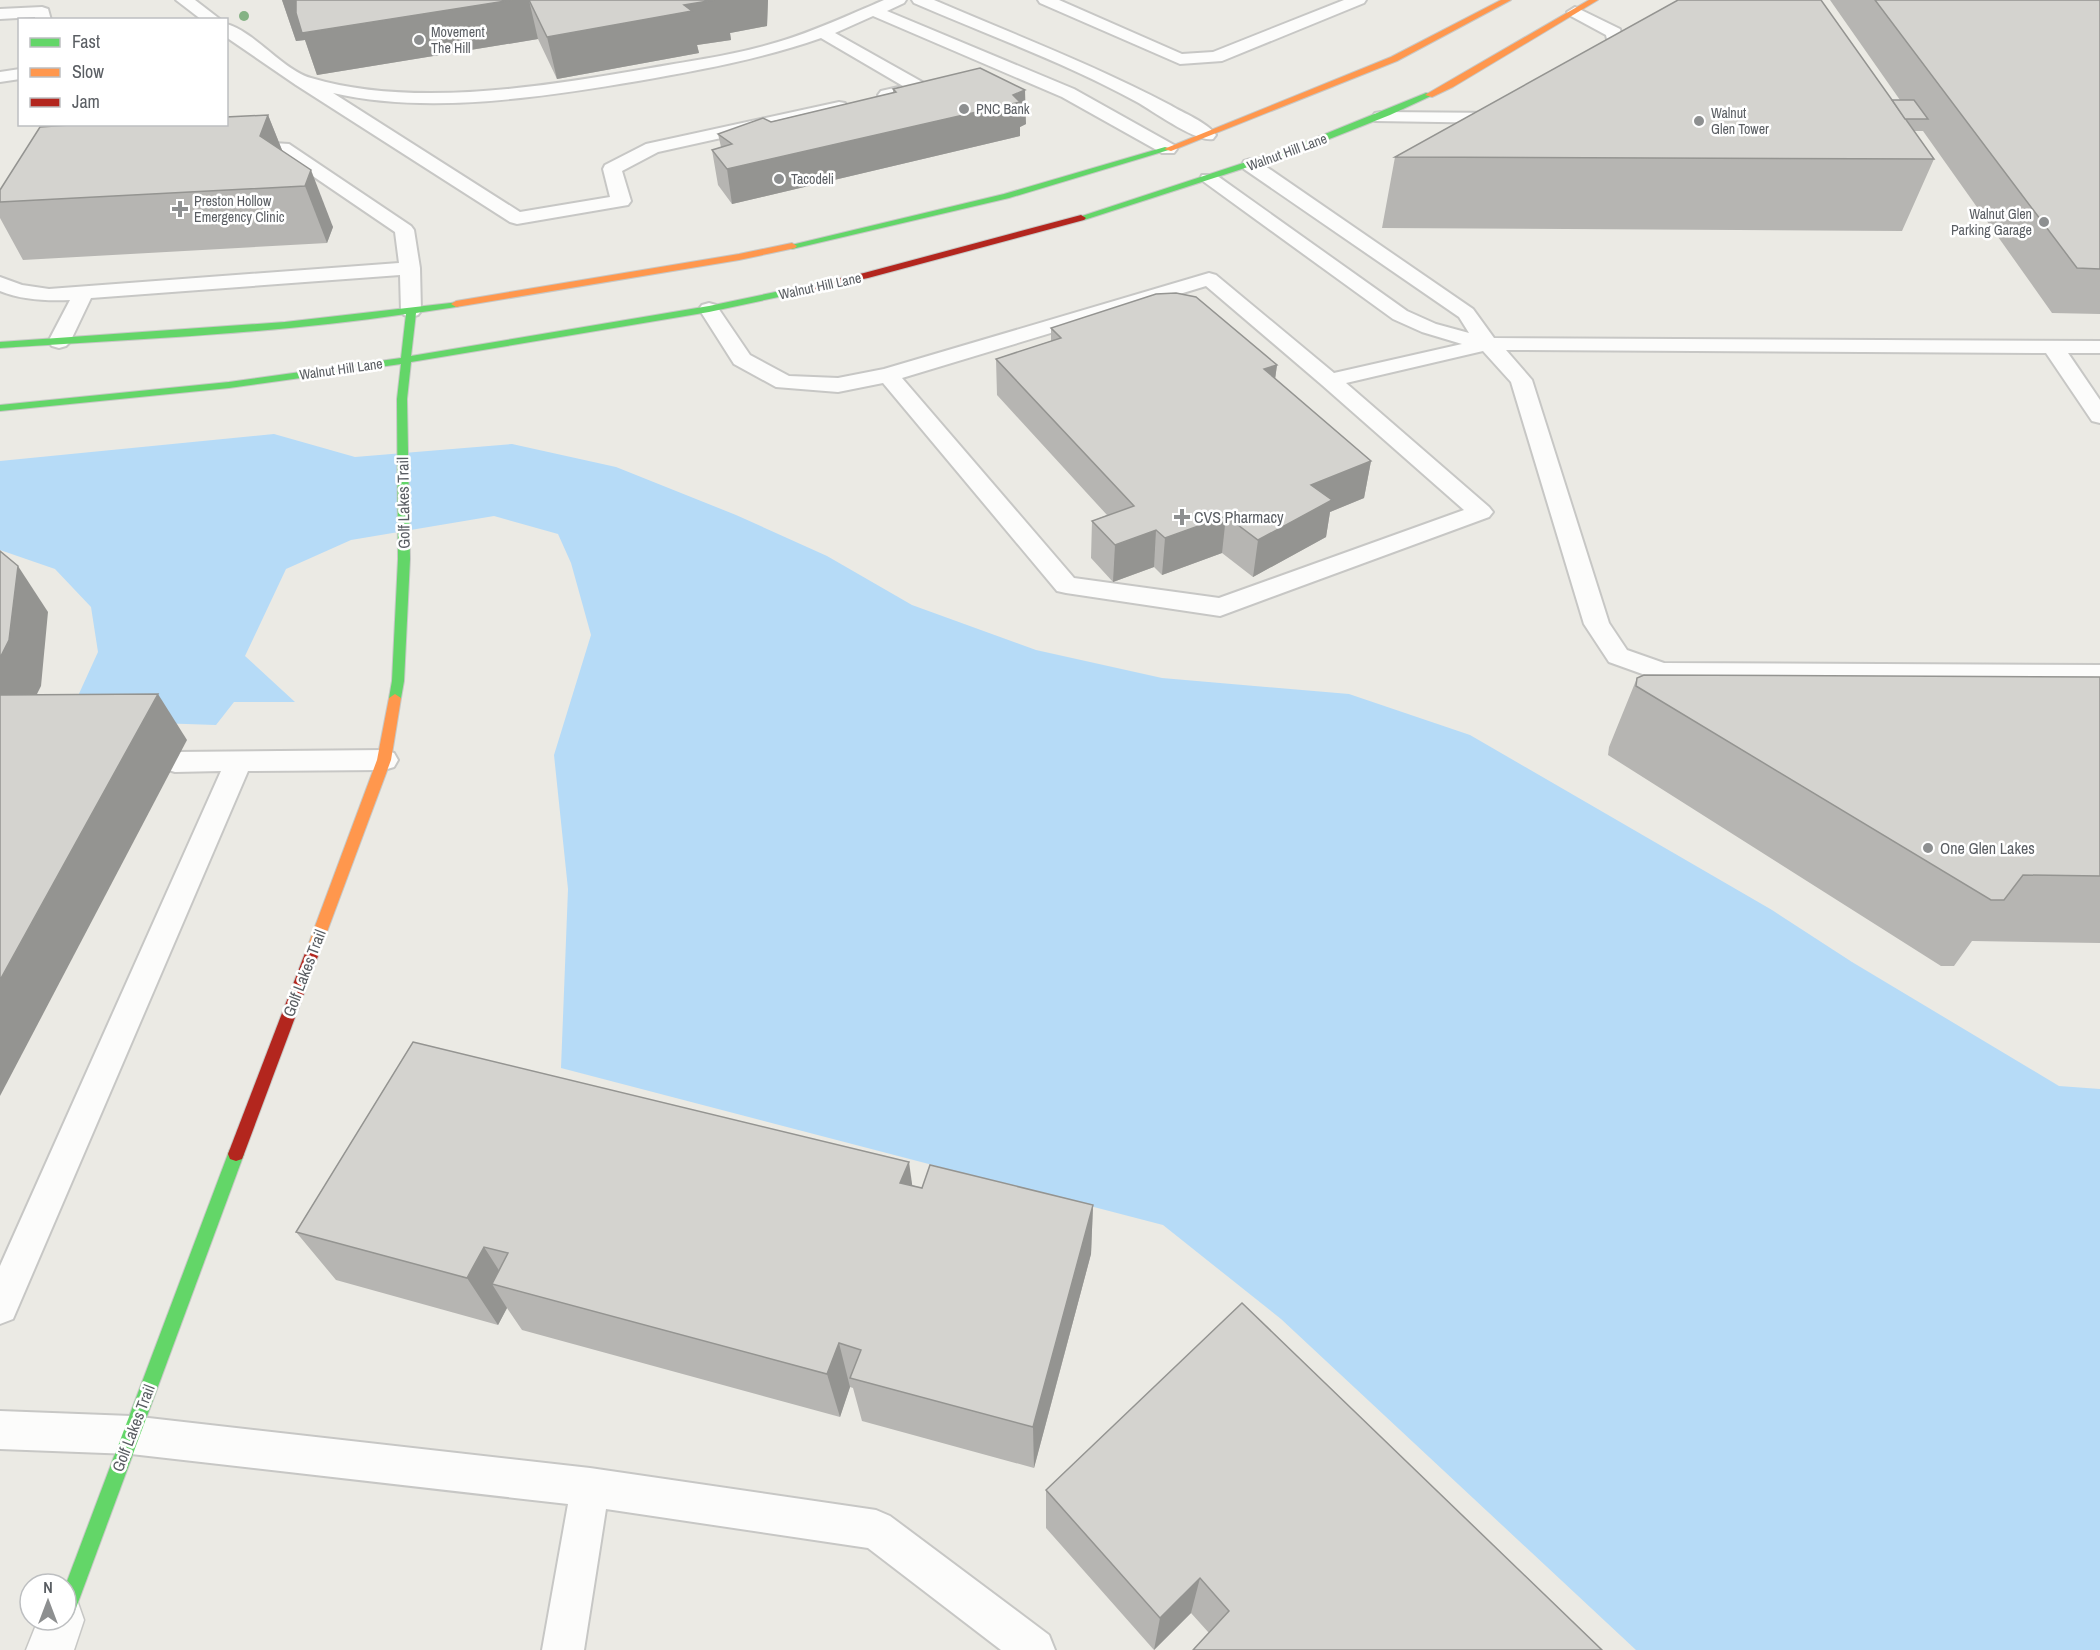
<svg xmlns="http://www.w3.org/2000/svg" width="2100" height="1650" font-family="'Archivo Narrow',sans-serif">
	<style>
		.water { fill: #b6dbf7 }
		.lines { fill: none; stroke-linecap: round; stroke-linejoin: round }
		.lane-casing { stroke: #c7c7c5; stroke-width: 4 }
		.street-casing { stroke: #c7c7c5; stroke-width: 3 }
		.fast-casing { stroke: #c7c8c6; stroke-width: 2 }
		.slow-casing { stroke: #c7c8c6; stroke-width: 2 }
		.jam-casing { stroke: #c7c8c6; stroke-width: 2 }
		.lane { fill: #fcfcfb; fill-rule: evenodd }
		.street { fill: #fcfcfb; fill-rule: evenodd }
		.fast { fill: #63d668; fill-rule: evenodd }
		.slow { fill: #ff974d; fill-rule: evenodd }
		.jam { fill: #b3261e; fill-rule: evenodd }
		.tree { fill: #84b284 }
		.wall { fill: #b6b5b2 }
		.shaded-wall { fill: #949491 }
		.building { fill: #d4d3cf; stroke: #949491; stroke-width: 1.5 }
		.poi-dot { fill: #8d8f90; stroke: #fff; stroke-width: 2 }
		.labels { text-anchor: middle; dominant-baseline: central; stroke-width: 5; stroke-linejoin: round; paint-order: stroke }
		.far-poi-label { font-size: 14px; fill: #5a5e63; stroke: #fff; text-anchor: start }
		.far-street-label { font-size: 14px; fill: #5a5e63; stroke: #fff }
		.street-label { font-size: 16px; fill: #5a5e63; stroke: #fff }
		.poi-label { font-size: 16px; fill: #5a5e63; stroke: #fff; text-anchor: start }
	</style>
	<rect width="100%" height="100%" fill="#ebeae4"/>
	<polygon class="water" points="274,434 355,457 512,444 616,467 736,515 827,556 912,605 1036,650 1162,678 1349,694 1470,735 1772,910 1852,962 2059,1086 2100,1089 2100,1650 1636,1650 1281,1319 1163,1225 561,1068 568,889 554,755 591,635 571,563 558,534 494,516 351,540 286,569 245,656 295,702 234,702 216,725 67,720 98,652 91,607 55,569 0,550 0,461"/>
	<g class="lines">
		<g class="lane-casing">
			<g id="lane">
				<polygon points="176,0 195,0 221,20 202,20"/>
				<path d="M884 0H906L904 3 887 11 1074 89 1174 145 1177 149 1174 153H1162L1062 97 873 16 835 33 924 83 927 87 924 91 887 100 881 99 878 95 881 91 903 86 821 38C761 59 700 70 638 81 542 97 429 115 333 93L520 212 610 197 603 169 605 165 646 144 839 102 845 103 848 107 845 111 839 112 658 152 622 171 631 201 628 205 517 224 510 222 296 85 226 37V24C254 31 283 70 311 78 411 108 543 87 645 69 690 61 735 55 778 42 815 31 849 15 884 0Z"/>
				<path d="M912 0H934C1013 34 1094 65 1170 105 1183 113 1207 122 1216 135L1213 139C1197 143 1153 111 1137 102 1066 63 988 35 914 3Z"/>
				<polygon points="1038,0 1059,0 1182,54 1213,52 1344,0 1366,0 1364,3 1222,61 1180,64 1040,3"/>
				<polygon points="42,7 48,9 51,20 35,20 35,17 0,19 0,9"/>
				<path d="M1575 7 1620 29 1629 62C1624 70 1616 73 1607 71L1605 67 1612 60 1606 35 1569 15 1567 12Z"/>
				<polygon points="20,69 20,79 0,82 0,72"/>
				<polygon points="1381,112 1502,113 1508,114 1511,118 1508,122 1502,123 1375,121 1372,117 1375,113"/>
				<path d="M243 141 289 144 411 226 414 230 420 268 421 311 418 315 411 317 404 315 401 311 400 275 91 298 70 342 66 346 59 348 52 346 48 342 70 300C46 301 22 300 0 291V277L22 285 49 289 399 263 395 232 279 153 237 150 234 146 237 142Z"/>
				<path d="M1251 159 1258 161 1473 309 1494 338 2100 341V353H2068L2100 400V423L2092 421 2046 353 1506 350 1532 380 1609 623 1627 650 1664 663 2100 665V683L1662 681 1609 662 1584 624 1511 382 1483 351 1346 383 1489 507 1493 512 1489 517 1220 616 1066 593 1057 591 883 383 838 392 776 387 734 364 699 309 702 305 709 303 716 305 750 355 789 376 838 378 884 369 1209 273 1216 275 1334 373 1462 344 1422 332 1393 319 1200 179 1202 175H1216L1407 311 1436 324 1469 333 1459 317 1244 169 1242 165 1244 161ZM1206 286 1322 385 1464 510 1219 598 1074 578 902 378Z"/>
				<polygon points="384,750 394,753 398,760 394,767 384,770 248,771 13,1319 0,1324 0,1266 221,771 175,772 165,769 161,762 165,755 175,752"/>
				<polygon points="0,1411 131,1416 590,1468 876,1510 890,1516 1049,1635 1055,1650 1001,1650 868,1548 606,1509 584,1650 542,1650 568,1504 131,1454 0,1449"/>
			</g>
		</g>
		<g class="street-casing">
			<polygon id="street" points="66,1599 78,1603 84,1620 74,1650 26,1650 38,1620 66,1620"/>
		</g>
		<g class="fast-casing">
			<g id="fast">
				<polygon points="1426,93 1433,95 1390,115 1304,149 1084,220 1076,218 1298,145"/>
				<polygon points="1165,147 1172,149 1009,198 792,249 787,246 1004,194"/>
				<path d="M785 290 790 293 788 295 709 312 411 362 407 399 410 559 404 681 401 698 395 702 389 698 392 681 398 559 397 399 401 364 229 388 0 411V405L229 382 401 358 406 314C272 334 135 339 0 348V342L285 322 459 302V306L456 307 416 313 411 356 709 306Z"/>
				<polygon points="236,1147 242,1149 244,1154 76,1608 73,1615 66,1618 66,1584 228,1154 230,1149"/>
			</g>
		</g>
		<g class="slow-casing">
			<g id="slow">
				<polygon points="1501,0 1511,0 1397,61 1171,151 1164,149 1391,57"/>
				<polygon points="1589,0 1598,0 1453,87 1432,97 1425,95"/>
				<polygon points="792,243 797,246 795,248 739,260 456,307 451,304 456,301 739,254"/>
				<polygon points="395,694 401,698 391,760 321,948 319,952 314,954 309,952 307,948 377,760 389,698"/>
			</g>
		</g>
		<g class="jam-casing">
			<g id="jam">
				<polygon points="1081,215 1086,218 1084,220 868,278 785,296 780,293 785,290 864,273"/>
				<polygon points="314,942 319,944 321,948 244,1154 242,1159 236,1161 230,1159 228,1154 307,948 309,944"/>
			</g>
		</g>
		<use href="#lane" class="lane"/>
		<use href="#street" class="street"/>
		<use href="#fast" class="fast"/>
		<use href="#slow" class="slow"/>
		<use href="#jam" class="jam"/>
	</g>
	<circle class="tree" cx="244" cy="16" r="5"/>
	<g class="wall">
		<polygon points="282,0 768,0 767,26 730,33 731,40 697,45 699,53 557,79 538,39 317,75 305,40 296,41"/>
		<polygon points="1830,0 2100,0 2100,314 2052,313 1923,131 1914,131 1934,159 1902,231 1382,228 1395,157 1892,100 1900,100"/>
		<polygon points="893,89 1026,124 1020,127 1020,136 732,204 718,185 712,150 721,147 718,134 893,93"/>
		<polygon points="268,115 282,150 333,227 327,243 23,260 0,218 0,190"/>
		<polygon points="1051,328 1277,365 1275,379 1371,461 1364,498 1330,512 1326,537 1253,577 1222,553 1162,575 1154,567 1113,582 1091,558 1092,521 1107,515 997,395 996,359 1051,341"/>
		<polygon points="2100,677 2100,943 1972,941 1954,966 1941,966 1608,755 1609,747 1637,678"/>
		<polygon points="912,1185 922,1188 1093,1205 1091,1254 1034,1468 862,1421 853,1388 850,1387 840,1417 522,1330 507,1308 498,1325 336,1280 296,1232"/>
		<polygon points="1046,1490 1602,1650 1209,1633 1191,1613 1154,1650 1046,1528"/>
	</g>
	<g class="shaded-wall">
		<polygon points="282,0 529,0 538,39 317,75 305,40 296,41"/>
		<polygon points="714,0 768,0 767,26 730,33 731,40 697,45 699,53 557,79 547,37 684,5"/>
		<polygon points="1025,90 1026,124 1020,127 1020,136 732,204 727,169 1013,95"/>
		<polygon points="268,115 290,170 260,136"/>
		<polygon points="311,170 333,227 327,243 305,186"/>
		<polygon points="1277,365 1272,401 1264,369"/>
		<polygon points="1371,461 1364,498 1330,512 1326,537 1253,577 1258,540 1311,485"/>
		<polygon points="1226,516 1222,553 1162,575 1165,538"/>
		<polygon points="1156,530 1154,567 1113,582 1115,545"/>
		<polygon points="18,566 48,612 41,686 14,740 0,721 0,658"/>
		<polygon points="158,694 187,740 0,1096 0,980"/>
		<polygon points="909,1162 916,1212 900,1183"/>
		<polygon points="1093,1205 1091,1254 1034,1468 1033,1427"/>
		<polygon points="484,1247 511,1289 492,1284 507,1308 498,1325 467,1278"/>
		<polygon points="839,1343 850,1387 840,1417 827,1374"/>
		<polygon points="1200,1578 1191,1613 1154,1650 1160,1618"/>
	</g>
	<g class="building">
		<polygon points="296,0 512,0 302,33 296,13"/>
		<polygon points="529,0 714,0 684,5 692,11 547,37"/>
		<polygon points="1678,0 1821,0 1934,159 1395,157"/>
		<polygon points="1875,0 2100,0 2100,269 2077,268"/>
		<polygon points="980,68 1025,90 1013,95 1020,102 727,169 712,150 732,144 718,134 763,118 771,122 896,92 893,89"/>
		<polygon points="1892,100 1914,100 1928,119 1905,119"/>
		<polygon points="268,115 260,136 311,170 305,186 0,202 0,190 40,127 85,124 226,124 226,117"/>
		<polygon points="1176,293 1196,297 1277,365 1264,369 1371,461 1311,485 1332,500 1258,540 1226,516 1165,538 1156,530 1115,545 1092,521 1134,506 996,359 1061,338 1051,328 1156,294"/>
		<polygon points="0,551 18,566 9,640 0,658"/>
		<polygon points="1644,675 2100,677 2100,876 2023,875 2004,900 1991,900 1636,686 1637,678"/>
		<polygon points="158,694 0,980 0,695"/>
		<polygon points="413,1042 909,1162 900,1183 922,1188 930,1165 1093,1205 1033,1427 850,1378 861,1350 839,1343 827,1374 492,1284 508,1253 484,1247 467,1278 296,1232"/>
		<polygon points="1242,1303 1602,1650 1193,1650 1229,1611 1200,1578 1160,1618 1046,1490"/>
	</g>
	<g class="poi-dot">
		<circle cx="419" cy="40" r="6"/>
		<circle cx="964" cy="109" r="6"/>
		<circle cx="1699" cy="121" r="6"/>
		<circle cx="779" cy="179" r="6"/>
		<path d="M177 200h6v6h6v6h-6v6h-6v-6h-6v-6h6z"/>
		<circle cx="2044" cy="222" r="6"/>
		<path d="M1179 508h6v6h6v6h-6v6h-6v-6h-6v-6h6z"/>
		<circle cx="1928" cy="848" r="6"/>
	</g>
	<g class="labels">
		<g class="far-poi-label">
			<text x="431" y="32">Movement<tspan x="431" dy="16">The Hill</tspan></text>
			<text x="976" y="109">PNC Bank</text>
			<text x="1711" y="113">Walnut<tspan x="1711" dy="16">Glen Tower</tspan></text>
			<text x="791" y="179">Tacodeli</text>
			<text x="194" y="201">Preston Hollow<tspan x="194" dy="16">Emergency Clinic</tspan></text>
			<text x="2032" y="214" text-anchor="end">Walnut Glen<tspan x="2032" dy="16">Parking Garage</tspan></text>
		</g>
		<g class="far-street-label">
			<text transform="translate(1287 152) rotate(-20)">Walnut Hill Lane</text>
			<text transform="translate(820 286) rotate(-12)">Walnut Hill Lane</text>
			<text transform="translate(341 369) rotate(-8)">Walnut Hill Lane</text>
		</g>
		<g class="street-label">
			<text transform="translate(403 503) rotate(-91)">Golf Lakes Trail</text>
			<text transform="translate(304 973) rotate(-69)">Golf Lakes Trail</text>
			<text transform="translate(133 1428) rotate(-69)">Golf Lakes Trail</text>
		</g>
		<g class="poi-label">
			<text x="1194" y="517">CVS Pharmacy</text>
			<text x="1940" y="848">One Glen Lakes</text>
		</g>
	</g>
	<rect x="18" y="18" width="210" height="108" fill="#ffffff" stroke="#bdbfc1" stroke-width="1.5"/>
	<rect x="30" y="38" width="30" height="9" fill="#63d668" stroke="#bdbfc1" stroke-width="1.5"/>
	<text x="72" y="48" font-size="18" fill="#5a5e63">Fast</text>
	<rect x="30" y="68" width="30" height="9" fill="#ff974d" stroke="#bdbfc1" stroke-width="1.5"/>
	<text x="72" y="78" font-size="18" fill="#5a5e63">Slow</text>
	<rect x="30" y="98" width="30" height="9" fill="#b3261e" stroke="#bdbfc1" stroke-width="1.5"/>
	<text x="72" y="108" font-size="18" fill="#5a5e63">Jam</text>
	<g transform="translate(48 1602)"><circle r="28" fill="#ffffff" stroke="#bdbfc1" stroke-width="1.5"/>
	<path d="M0-4.5L10 22L0 15L-10 22Z" fill="#8d8f90"/>
	<text y="-9" font-size="16" font-weight="bold" text-anchor="middle" fill="#5a5e63">N</text>
	</g>
</svg>
